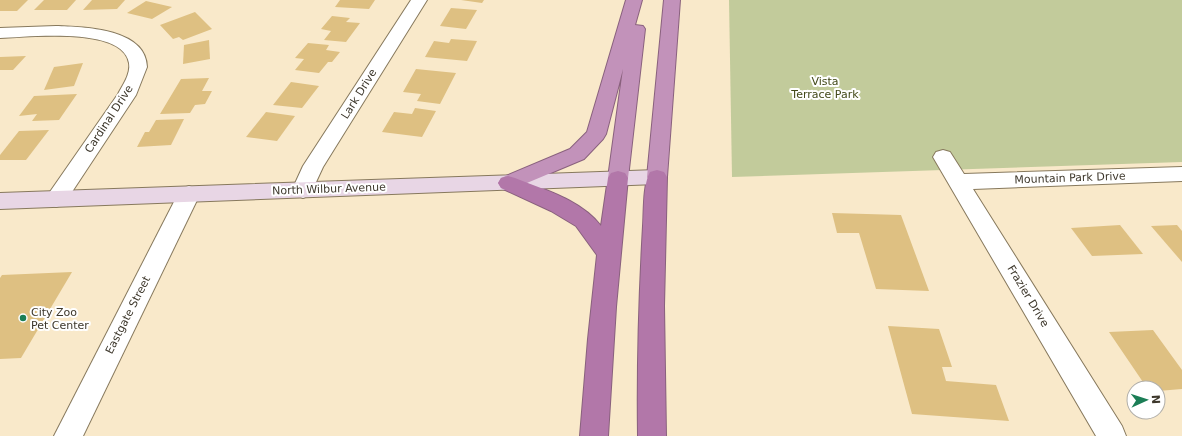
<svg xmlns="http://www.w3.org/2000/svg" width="1182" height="436" font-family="'DejaVu Sans',sans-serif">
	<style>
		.green { fill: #c2cb9b }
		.building { fill: #dec082 }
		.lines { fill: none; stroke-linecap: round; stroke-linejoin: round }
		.minor-casing { stroke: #87795d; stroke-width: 2 }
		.secondary-casing { stroke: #87795d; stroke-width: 2 }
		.trunk-casing { stroke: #89617d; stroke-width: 2 }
		.motorway-casing { stroke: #89617d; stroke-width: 2 }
		.minor { fill: #fff; fill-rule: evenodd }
		.secondary { fill: #e8d6e5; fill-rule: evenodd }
		.trunk { fill: #c292ba; fill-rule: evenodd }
		.motorway { fill: #b277a9; fill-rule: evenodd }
		.poi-dot { fill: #1b7e56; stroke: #fff; stroke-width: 1.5 }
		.labels { text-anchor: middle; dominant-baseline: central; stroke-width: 4; stroke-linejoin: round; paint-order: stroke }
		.park-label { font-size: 11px; fill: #424919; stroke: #fff }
		.street-label { font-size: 11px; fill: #3d372b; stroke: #fff }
		.poi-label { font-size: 11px; fill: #3d372b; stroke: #fff; text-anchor: start }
	</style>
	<rect width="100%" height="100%" fill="#f9e9ca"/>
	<polygon class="green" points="729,0 1182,0 1182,162 732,177"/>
	<g class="building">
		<polygon points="0,0 28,0 17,11 0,11"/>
		<polygon points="44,0 76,0 67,10 34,10"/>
		<polygon points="92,0 125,0 117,9 83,10"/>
		<polygon points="340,0 375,0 369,9 335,7"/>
		<polygon points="461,0 484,0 482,3"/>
		<polygon points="146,1 172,7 152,19 127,13"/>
		<polygon points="451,8 477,10 466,29 440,26"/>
		<polygon points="195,12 212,29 183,40 179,37 173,39 160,25"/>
		<polygon points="332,16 350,18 346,22 360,23 346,42 324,40 331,31 321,29"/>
		<polygon points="451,39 477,41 467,61 425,57 434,41 449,43"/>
		<polygon points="209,40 210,59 183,64 184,45"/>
		<polygon points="308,43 329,45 326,50 340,52 332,62 328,62 319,73 295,70 304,59 295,58"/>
		<polygon points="26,56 13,70 0,70 0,57"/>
		<polygon points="83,63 74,86 44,90 54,67"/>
		<polygon points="416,69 456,73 440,104 417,101 421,94 403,92"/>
		<polygon points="209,78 202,91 212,91 205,104 195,105 190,113 160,114 181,79"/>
		<polygon points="291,82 319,86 302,108 273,105"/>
		<polygon points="77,94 59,120 32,121 37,114 19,116 34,96"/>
		<polygon points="415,108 436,111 422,137 382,132 394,112 412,114"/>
		<polygon points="266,112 295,116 277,141 246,137"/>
		<polygon points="184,119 171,145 137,147 145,132 149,132 156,120"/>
		<polygon points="49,130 26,160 0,160 0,155 19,131"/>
		<polygon points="832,213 901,215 929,291 876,289 859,233 837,233"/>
		<polygon points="1120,225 1143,254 1092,256 1071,228"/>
		<polygon points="1177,225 1182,231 1182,262 1151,226"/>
		<polygon points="72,272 21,358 0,359 0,278 2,275"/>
		<polygon points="888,326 939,329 952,367 942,367 946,381 996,385 1009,421 912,414"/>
		<polygon points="1153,330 1182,370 1182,389 1158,391 1158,388 1147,388 1109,332"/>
	</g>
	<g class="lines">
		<g class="minor-casing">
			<g id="minor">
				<polygon points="411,0 427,0 323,167 310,195 303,198 296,195 292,190 303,166"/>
				<path d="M56 26C83 27 146 28 147 67L136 95 64 204 56 207 48 204 45 199 118 94C122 86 131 74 129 63 123 26 28 37 0 38V28Z"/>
				<polygon points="943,150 950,152 964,174 1182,167 1182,181 973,189 1122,426 1126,436 1096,436 933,157 936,152"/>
				<polygon points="189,186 197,189 200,194 83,436 54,436 178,194 181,189"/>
			</g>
		</g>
		<g class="secondary-casing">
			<polygon id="secondary" points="657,170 664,172 667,177 664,182 657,184 0,209 0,193"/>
		</g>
		<g class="trunk-casing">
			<g id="trunk">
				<polygon points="626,0 642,0 635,25 643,26 645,29 628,178 625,183 618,185 611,183 608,178 623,69 606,134 603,139 584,159 515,188 508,190 501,188 498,183 501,178 570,149 587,132"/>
				<polygon points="664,0 680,0 667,177 664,182 657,184 650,182 647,177"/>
			</g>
		</g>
		<g class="motorway-casing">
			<g id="motorway">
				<path d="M657 170 664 172 667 177 664 306 666 436H638C637 366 639 296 643 226 644 211 643 184 650 172Z"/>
				<path d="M618 171 625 173 628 178 616 307 608 436H580L588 339 597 255 576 226 551 211 501 188 498 183 501 178 508 176 515 178C545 190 581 200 601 226L608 178 611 173Z"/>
			</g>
		</g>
		<use href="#minor" class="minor"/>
		<use href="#secondary" class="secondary"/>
		<use href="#trunk" class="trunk"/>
		<use href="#motorway" class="motorway"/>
	</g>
	<circle class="poi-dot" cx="23" cy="318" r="4"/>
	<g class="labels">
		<g class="park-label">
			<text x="825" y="81">Vista<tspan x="825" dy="13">Terrace Park</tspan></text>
		</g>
		<g class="street-label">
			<text transform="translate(359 94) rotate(-58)">Lark Drive</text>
			<text transform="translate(109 119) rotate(-57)">Cardinal Drive</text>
			<text transform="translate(1070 178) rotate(-2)">Mountain Park Drive</text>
			<text transform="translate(329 189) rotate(-2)">North Wilbur Avenue</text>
			<text transform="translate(1028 296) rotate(59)">Frazier Drive</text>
			<text transform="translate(128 315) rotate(-63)">Eastgate Street</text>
		</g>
		<g class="poi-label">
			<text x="31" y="312">City Zoo<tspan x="31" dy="13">Pet Center</tspan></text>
		</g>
	</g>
	<g transform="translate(1146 400) rotate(87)"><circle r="19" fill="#ffffff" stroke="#b1afaa"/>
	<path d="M0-3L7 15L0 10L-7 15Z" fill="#1b7e56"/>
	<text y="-6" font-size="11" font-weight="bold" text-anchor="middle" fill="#3d372b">N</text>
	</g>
</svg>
